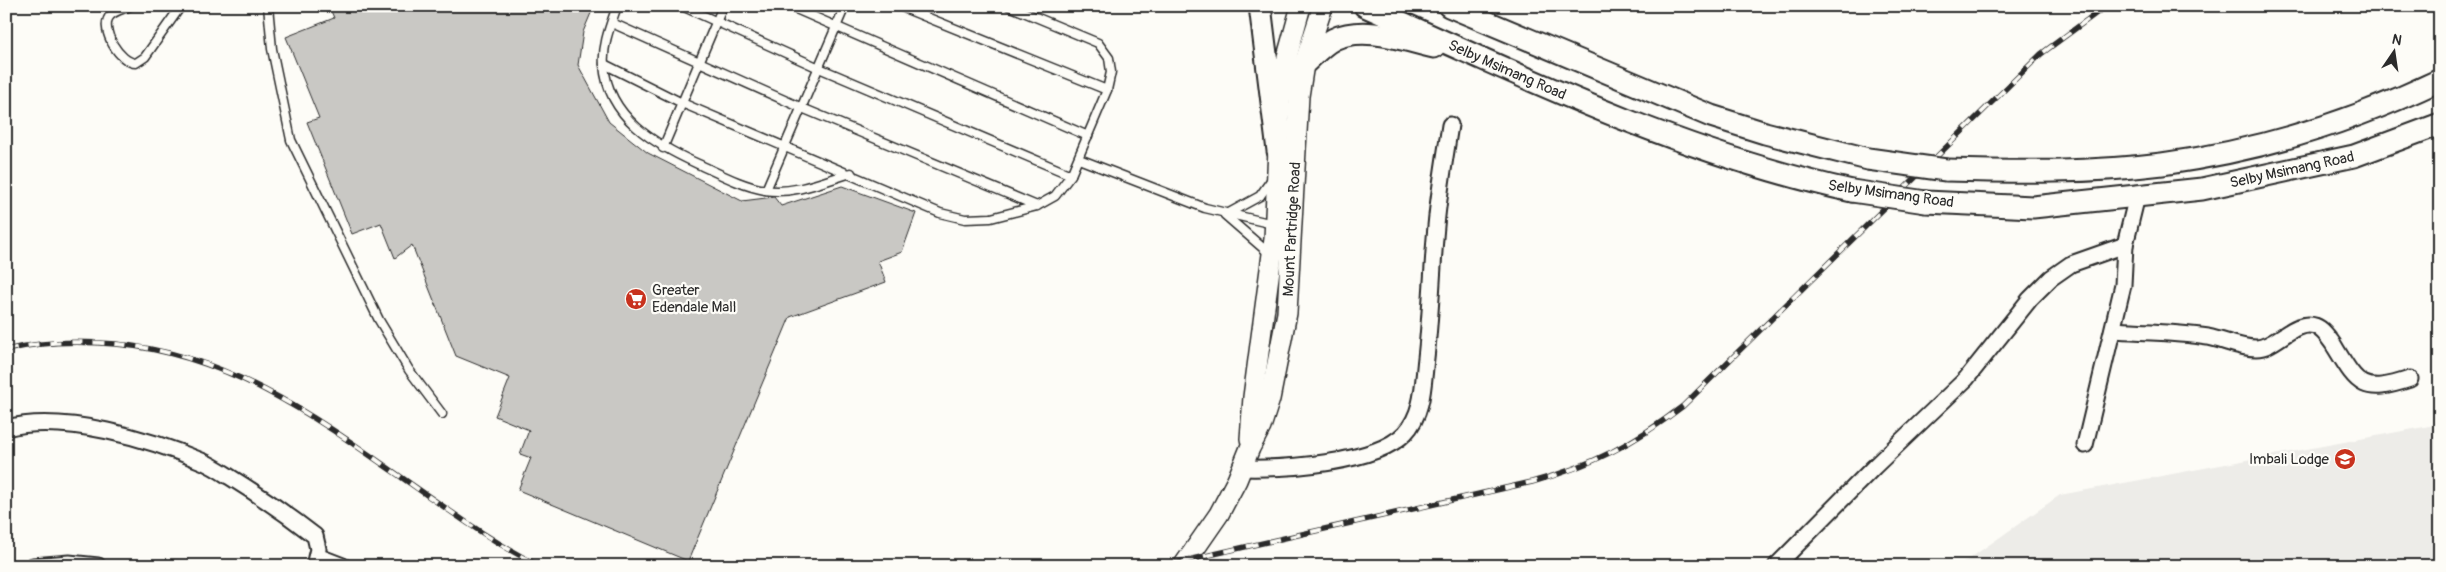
<svg xmlns="http://www.w3.org/2000/svg" width="2446" height="572" font-family="Pangolin,sans-serif">
	<style>
		.built { fill: #edece8 }
		.building { fill: #c9c8c4; stroke: #2b2b2b }
		.lines { fill: none; stroke-linecap: round; stroke-linejoin: round }
		.service-casing { stroke: #2b2b2b; stroke-width: 11 }
		.minor-casing { stroke: #2b2b2b; stroke-width: 19 }
		.tertiary-casing { stroke: #2b2b2b; stroke-width: 22 }
		.secondary-casing { stroke: #2b2b2b; stroke-width: 25 }
		.service { stroke: #fdfcf7; stroke-width: 8 }
		.minor { stroke: #fdfcf7; stroke-width: 15 }
		.tertiary { stroke: #fdfcf7; stroke-width: 19 }
		.secondary { stroke: #fdfcf7; stroke-width: 21 }
		.rail-casing { stroke: #2b2b2b; stroke-width: 5.5 }
		.rail { stroke: #fdfcf7; stroke-width: 4; stroke-dasharray: 11; stroke-linecap: butt }
		.secondary-bridge-casing { stroke: #2b2b2b; stroke-width: 25; stroke-linecap: butt }
		.secondary-bridge { stroke: #fdfcf7; stroke-width: 21 }
		.labels { text-anchor: middle; dominant-baseline: central; stroke-width: 4.5; stroke-linejoin: round; paint-order: stroke }
		.street-label { font-size: 15px; fill: #2b2b2b; stroke: #fdfcf7 }
		.poi-label { font-size: 15px; fill: #2b2b2b; stroke: #fdfcf7; text-anchor: start }
	</style>
	<rect width="100%" height="100%" fill="#fdfcf7"/>
	<filter id="ink" filterUnits="userSpaceOnUse"><feTurbulence type="fractalNoise" baseFrequency=".02" numOctaves="2"/><feDisplacementMap in="SourceGraphic" scale="10" xChannelSelector="R" yChannelSelector="G"/><feConvolveMatrix kernelMatrix="1 2 1 2 8 2 1 2 1" color-interpolation-filters="sRGB"/></filter>
	<g filter="url(#ink)">
		<polygon class="built" points="2440,424 2440,566 1959,566 2060,495"/>
		<polygon class="building" points="329,6 594,6 583,32 578,65 609,122 648,153 742,201 774,197 781,206 842,186 916,213 902,252 878,261 886,282 790,317 688,561 518,490 531,458 520,454 529,430 495,416 510,378 456,356 412,245 395,258 381,223 352,234 307,122 319,118 286,37 334,18"/>
		<g class="lines">
			<g class="service-casing">
				<g id="service">
					<path d="M130 6C124 9 113 11 109 17 100 30 120 63 136 63L145 57 181 6"/>
					<polyline points="268,6 272,49 291,140 379,320 409,370 442,414"/>
					<path d="M617 6C611 24 602 45 604 65 608 118 656 145 698 164 720 174 742 186 765 190 793 195 824 181 851 173"/>
					<polyline points="682,6 819,68 1071,175"/>
					<polyline points="789,6 1088,136"/>
					<polyline points="899,6 1107,90"/>
					<polyline points="612,23 802,108 1037,206"/>
					<polyline points="604,64 682,103 940,213 965,219 991,218 1037,206 1055,196 1071,175 1107,90 1111,72 1109,58 1098,43 1009,6"/>
					<polyline points="663,148 723,6"/>
					<polyline points="1079,159 1205,208 1273,224"/>
					<polyline points="766,190 845,6"/>
					<polyline points="1227,214 1260,196 1272,179"/>
					<polyline points="1225,215 1271,255"/>
				</g>
			</g>
			<g class="minor-casing">
				<g id="minor">
					<path d="M2113 330C2144 332 2177 332 2208 337 2224 340 2239 348 2256 348 2276 348 2294 319 2315 326 2323 329 2328 337 2333 344 2358 385 2361 395 2410 379"/>
					<path d="M6 428C64 413 150 439 204 462 213 466 222 472 230 477 259 495 288 515 315 536L318 549 314 566"/>
					<polyline points="2085,445 2123,285 2125,245"/>
					<path d="M1242 468C1282 469 1376 464 1405 433 1424 413 1423 382 1426 358 1431 314 1432 270 1436 226 1439 192 1445 158 1450 125"/>
					<polyline points="317,556 343,566"/>
					<polyline points="33,566 69,563 98,566"/>
					<polyline points="1776,566 1874,467 1966,379 2030,299 2051,278 2071,264 2125,245 2137,196"/>
				</g>
			</g>
			<g class="tertiary-casing">
				<g id="tertiary">
					<polyline points="1250,439 1253,397 1274,239 1280,103 1287,57 1301,6"/>
					<path id="s1" d="M1183 566 1219 514 1237 480 1250 448 1261 427 1270 399 1287 313 1299 96 1304 64 1323 6"/>
				</g>
			</g>
			<g class="secondary-casing">
				<g id="secondary">
					<polyline points="1260,6 1278,151"/>
					<path id="s2" d="M1365 6C1523 77 1683 154 1852 191"/>
					<polyline points="1449,6 1711,116 1765,133 1868,159"/>
					<path d="M1304 64C1314 55 1322 45 1334 39 1364 25 1403 40 1434 47"/>
					<path d="M1946 170C2018 172 2091 173 2162 164 2258 151 2352 122 2440 80"/>
					<path id="s3" d="M1926 202 2033 207 2202 189 2354 156 2440 124"/>
				</g>
			</g>
			<use href="#service" class="service"/>
			<use href="#minor" class="minor"/>
			<use href="#tertiary" class="tertiary"/>
			<use href="#secondary" class="secondary"/>
			<g class="rail-casing">
				<g id="rail">
					<path d="M6 350C42 341 80 341 116 344 247 356 342 438 447 509 477 530 507 550 540 566"/>
					<path d="M1161 566 1532 482C1591 466 1635 443 1683 406L2041 54 2106 6"/>
				</g>
			</g>
			<use href="#rail" class="rail"/>
			<g class="secondary-bridge-casing">
				<g id="secondary-bridge">
					<polyline points="1868,159 1946,170"/>
					<polyline points="1852,191 1926,202"/>
				</g>
			</g>
			<use href="#secondary-bridge" class="secondary-bridge"/>
		</g>
	</g>
	<defs>
		<g id="supermarket-disc" transform="scale(1.125)"><circle r="9.5" fill="#c8321e" stroke="#fdfcf7"/><path d="M-6-5.5h2.5l.6 2H6L4.5 2H-2.5L-4.4-4H-6ZM-1.5 3.2a1.3 1.3 0 1 0 .1 0ZM3 3.2a1.3 1.3 0 1 0 .1 0Z" fill="#fff"/></g>
		<g id="school-disc" transform="scale(1.125)"><circle r="9.5" fill="#c8321e" stroke="#fdfcf7"/><path d="M0-5L7-2L0 1L-7-2ZM-4 1L0 2.5L4 1V4Q0 6-4 4Z" fill="#fff"/></g>
	</defs>
	<g fill-rule="evenodd">
		<use href="#supermarket-disc" x="636" y="299"/>
		<use href="#school-disc" x="2345" y="459"/>
	</g>
	<g class="labels">
		<g class="street-label">
			<text stroke="none"><textPath href="#s2" startOffset="156">Selby Msimang Road</textPath></text>
			<text stroke="none"><textPath href="#s3" startOffset="369">Selby Msimang Road</textPath></text>
			<text transform="translate(1891 194) rotate(8)">Selby Msimang Road</text>
			<text stroke="none"><textPath href="#s1" startOffset="361">Mount Partridge Road</textPath></text>
		</g>
		<g class="poi-label">
			<text x="652" y="290">Greater<tspan x="652" dy="17">Edendale Mall</tspan></text>
			<text x="2329" y="459" text-anchor="end">Imbali Lodge</text>
		</g>
	</g>
	<rect width="2446" height="572" fill="none" stroke="#fdfcf7" stroke-width="25"/>
	<rect x="12" y="12" width="2421" height="547" fill="none" stroke="#2b2b2b" stroke-width="2" filter="url(#ink)"/>
	<g transform="translate(2394 52) rotate(13)" stroke="#fdfcf7" stroke-width="4" paint-order="stroke">
	<path d="M0-4L9 19L0 12L-9 19Z" fill="#2b2b2b"/>
	<text y="-8" font-size="14" font-weight="bold" text-anchor="middle" fill="#2b2b2b">N</text>
	</g>
</svg>
